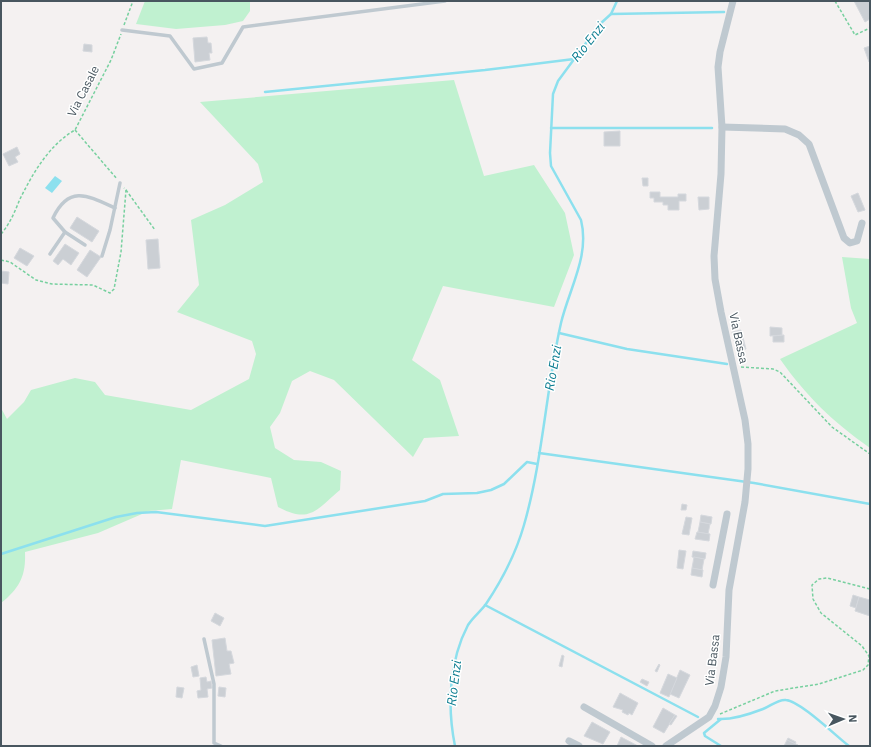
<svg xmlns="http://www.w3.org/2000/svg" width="871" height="747" font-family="'IBM Plex Sans',sans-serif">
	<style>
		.green { fill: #c0f1d0 }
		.water { fill: #8ce0ee }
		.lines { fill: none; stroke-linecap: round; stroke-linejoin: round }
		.stream { stroke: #8ce0ee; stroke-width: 2.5 }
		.building { fill: #cbcfd4; stroke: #d5d8dd }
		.path { stroke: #77d09f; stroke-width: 1.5; stroke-dasharray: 3 2; stroke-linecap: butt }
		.service { stroke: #bfc9d0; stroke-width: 3.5 }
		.minor { stroke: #bfc9d0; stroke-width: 7 }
		.labels { text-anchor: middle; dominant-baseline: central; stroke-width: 3; stroke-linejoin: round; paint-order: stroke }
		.street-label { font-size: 12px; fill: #48565f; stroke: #fff }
		.water-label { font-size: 13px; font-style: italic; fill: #0b7d91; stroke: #fff }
	</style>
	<rect width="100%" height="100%" fill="#f4f1f1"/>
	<g class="green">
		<polygon points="145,1 250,1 250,11 243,21 225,25 176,29 136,24"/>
		<path d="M454 80 484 176 534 165 565 213 574 255 554 307 443 286 412 360 440 380 459 436 424 438 413 457 334 380 310 371 292 381 280 413 270 427 275 448 294 460 321 462 341 471 340 490C316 510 310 524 278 507L271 478 181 460 172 509 149 511 98 533 25 552C26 575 20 588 1 603V408L7 419 24 402 31 390 75 378 95 382 105 395 191 410 249 379 256 354 252 341 177 312 199 285 191 220 225 205 263 182 258 164 200 102Z"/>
		<path d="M842 257 870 259V448C833 422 806 396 780 359L857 323 851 308Z"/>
	</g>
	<polygon class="water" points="55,176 62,181 52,193 45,188"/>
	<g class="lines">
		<g class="stream">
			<polyline points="611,14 724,12"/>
			<polyline points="265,92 485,70 574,59"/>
			<polyline points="551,128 712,128"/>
			<polyline points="559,333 627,349 727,364"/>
			<polyline points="539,453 754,483 870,504"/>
			<polyline points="1,554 116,517 137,513 156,512 265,526 425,501 443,494 477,493 491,490 504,484 527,462 537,464"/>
			<polyline points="485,605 698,717"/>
			<path d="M718 719C732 720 750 714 763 709 771 706 778 699 786 700 800 701 836 736 849 746"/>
			<path d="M455 746C447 707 449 661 468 625 473 617 481 611 486 604 502 580 516 553 524 525 543 459 546 389 561 323 569 289 590 256 581 220L551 166 550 153 553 94 558 81 600 24 611 14 617 1"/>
			<polyline points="721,746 705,736 704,733 721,719"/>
		</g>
	</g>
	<g class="building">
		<polygon points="854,1 870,1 870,19 865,22"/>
		<polygon points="207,37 208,43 211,43 212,53 209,53 210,60 195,62 193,38"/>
		<polygon points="84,44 92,45 92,52 83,51"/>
		<polygon points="870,46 870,62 869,62 864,48"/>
		<polygon points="620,131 620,146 604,146 604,132"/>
		<polygon points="17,147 20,154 15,157 18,162 9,166 3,154"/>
		<polygon points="642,178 648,178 648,186 643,186"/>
		<polygon points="650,192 660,192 660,197 678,197 678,194 686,194 686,201 679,201 679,210 668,210 668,205 663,205 663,202 654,202 654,198 650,198"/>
		<polygon points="858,193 865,210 858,212 851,196"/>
		<polygon points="698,197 709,197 709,209 699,210"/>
		<polygon points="77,217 99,231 92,242 70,228"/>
		<polygon points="158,239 160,268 148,269 146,240"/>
		<polygon points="65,244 79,253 71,265 63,259 58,265 53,261"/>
		<polygon points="20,248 34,256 27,266 14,258"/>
		<polygon points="90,250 101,257 87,277 77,270"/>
		<polygon points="1,271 9,272 8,284 1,283"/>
		<polygon points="770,327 782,328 782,335 770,336"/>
		<polygon points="741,330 746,349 737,351 732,332"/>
		<polygon points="784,335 784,342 773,342 773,336"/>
		<polygon points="682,504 687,505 686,510 681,510"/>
		<polygon points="701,515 712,517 711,524 700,522"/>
		<polygon points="686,517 692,518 689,535 682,534"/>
		<polygon points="700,522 710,524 708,534 698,532"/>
		<polygon points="697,532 710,534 709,541 695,539"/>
		<polygon points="679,550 686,551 683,569 677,568"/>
		<polygon points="693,551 706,553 705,559 692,557"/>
		<polygon points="694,557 704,559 702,570 692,568"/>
		<polygon points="692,568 703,570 702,577 691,575"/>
		<polygon points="853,595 859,597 856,608 850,606"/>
		<polygon points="859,597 870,600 870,616 855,611"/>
		<polygon points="215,613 224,618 220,626 211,621"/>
		<polygon points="225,638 227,651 231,651 234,663 229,664 231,674 216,676 212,640"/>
		<polygon points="562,655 564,656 562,667 559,666"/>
		<polygon points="659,664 660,665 657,672 655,671"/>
		<polygon points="197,665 199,676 193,677 191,667"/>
		<polygon points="680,670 690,675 679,698 670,694"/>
		<polygon points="668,674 677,678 669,697 660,693"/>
		<polygon points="206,677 207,682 211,681 212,688 207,689 208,697 198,698 197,691 201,690 200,678"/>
		<polygon points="642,679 649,682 647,686 640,682"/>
		<polygon points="177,687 184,688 182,698 176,697"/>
		<polygon points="219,687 226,688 225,697 218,696"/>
		<polygon points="620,693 638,703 632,715 629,713 628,715 622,712 623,710 613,707"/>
		<polygon points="663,708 675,715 664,733 653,727"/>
		<polygon points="675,715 677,716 671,725 669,724"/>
		<polygon points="592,722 610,732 603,744 584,736"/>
		<polygon points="621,737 638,746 617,746"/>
		<polygon points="788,738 796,742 795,744 787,740"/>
		<polygon points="787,740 798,745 798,746 784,746"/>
	</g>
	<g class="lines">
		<g class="path">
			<polyline points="835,1 855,35 870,28"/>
			<polyline points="124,25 133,1"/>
			<polyline points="75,130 117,179"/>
			<polyline points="126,190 155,230"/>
			<path d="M1 234C10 224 15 211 20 199 33 173 49 145 75 130L111 60 121 34"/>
			<polyline points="1,260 10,262 36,280 52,284 93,285 110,293 114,289 121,252 126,190 124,188"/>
			<polyline points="741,367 773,369 780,372 832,427 870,454"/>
			<polyline points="720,714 775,691 819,684 863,670 868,665 869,656 862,646 821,613 813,599 812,585 819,579 827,578 870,589"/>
		</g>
		<g class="service">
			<polyline points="122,30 170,36 194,69 222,63 243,27 445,1"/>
			<path d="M85 245 65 232 53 218C69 184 89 196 115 208"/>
			<polyline points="50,254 65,232"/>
			<polyline points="102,256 110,230 120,183"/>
			<polyline points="204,639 214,684 214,743 221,746"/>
		</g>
		<g class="minor">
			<polyline points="722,127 785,129 799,135 809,144 844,238 850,243 857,241 862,223"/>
			<polyline points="713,585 727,514"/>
			<polyline points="584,707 652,746"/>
			<polyline points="569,741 579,746"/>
			<polyline points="666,746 709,717 715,706 721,687 726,657 729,590 745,502 748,469 748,444 745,420 721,312 715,279 714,256 721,174 722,127 718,67 720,52 733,1"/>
		</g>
	</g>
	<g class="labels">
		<g class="street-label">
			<text transform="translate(83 91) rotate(-63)">Via Casale</text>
			<text transform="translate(739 338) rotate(78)">Via Bassa</text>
			<text transform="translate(712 660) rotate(-83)">Via Bassa</text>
		</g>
		<g class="water-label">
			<text transform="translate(588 42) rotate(-52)">Rio Enzi</text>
			<text transform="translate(553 368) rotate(-80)">Rio Enzi</text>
			<text transform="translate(454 683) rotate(-83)">Rio Enzi</text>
		</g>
	</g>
	<rect width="871" height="747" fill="none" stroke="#48565f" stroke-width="4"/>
	<g transform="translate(843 719) rotate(88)" stroke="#ffffff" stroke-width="3" paint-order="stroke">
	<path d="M0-3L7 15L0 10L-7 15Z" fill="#48565f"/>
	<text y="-6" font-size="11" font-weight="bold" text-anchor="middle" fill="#48565f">N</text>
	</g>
</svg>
